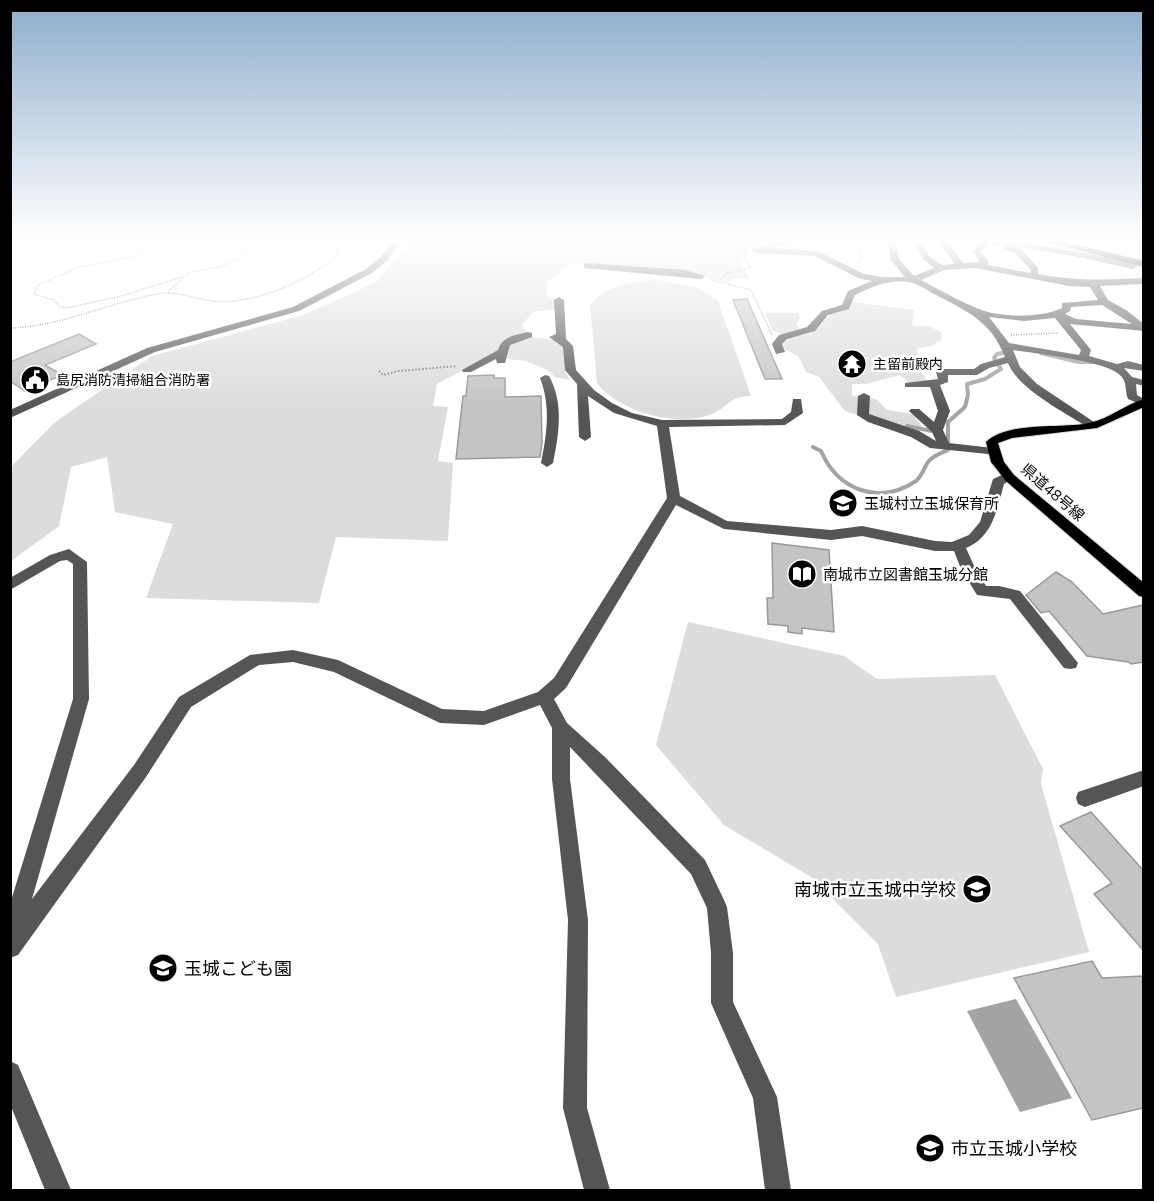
<svg xmlns="http://www.w3.org/2000/svg" width="1154" height="1201" font-family="Mulish,'Noto Sans JP',sans-serif">
	<style>
		.green { fill: #dcdcdc }
		.water { fill: #a3a3a3 }
		.lines { fill: none; stroke-linecap: round; stroke-linejoin: round }
		.stream-far1 { stroke: #a3a3a3; stroke-width: 3 }
		.stream { stroke: #a3a3a3; stroke-width: 4 }
		.building { fill: #c4c4c4; stroke: #999; stroke-width: 1.5 }
		.major-casing { stroke: #dbdbdb; stroke-width: 2 }
		.highway-casing { stroke: #dbdbdb; stroke-width: 2 }
		.path-far1 { stroke: #777; stroke-width: 1.5; stroke-dasharray: 1 1.5; stroke-linecap: butt }
		.path { stroke: #777; stroke-width: 2; stroke-dasharray: 1.5 2; stroke-linecap: butt }
		.minor { fill: #555; fill-rule: evenodd }
		.major { fill: #000; fill-rule: evenodd }
		.highway { fill: #000; fill-rule: evenodd }
		.labels { text-anchor: middle; dominant-baseline: central; stroke-width: 5; stroke-linejoin: round; paint-order: stroke }
		.far-poi-label { font-size: 14px; fill: #000; stroke: #fff; text-anchor: start }
		.street-label { font-size: 15px; fill: #000; stroke: #fff }
		.poi-label { font-size: 15px; fill: #000; stroke: #fff; text-anchor: start }
		.near-poi-label { font-size: 18px; fill: #000; stroke: #fff; text-anchor: start }
	</style>
	<rect width="100%" height="100%" fill="#fff"/>
	<g class="green">
		<polygon points="413,239 792,239 746,251 740,264 750,279 733,278 729,283 686,271 571,263 548,282 547,295 554,299 556,309 533,312 522,325 529,337 558,340 565,346 565,372 570,380 555,377 547,370 526,361 507,359 508,352 501,350 437,384 433,406 448,407 438,461 453,463 448,541 336,537 319,603 146,598 173,524 115,512 107,457 71,467 59,526 11,561 10,468 55,422 152,356 306,314 376,282"/>
		<path d="M656 280 697 287 718 301 751 396C729 397 731 404 714 413 679 429 619 412 597 383L590 305C607 285 632 281 656 280Z"/>
		<path d="M852 302 914 310 912 326H930L942 333 941 340 933 345 917 349 918 365 927 381 909 383 900 375 866 384H852V396L876 399 887 410 913 414 921 425 920 434 845 411 819 377 806 372 798 356 784 349 783 344C792 333 803 337 814 331 820 327 823 322 828 317 832 312 844 310 850 308Z"/>
		<polygon points="765,313 798,313 800,318 796,324 800,329 783,334 773,331"/>
		<polygon points="688,622 844,656 877,679 995,675 1043,769 1041,784 1089,952 896,997 878,944 811,877 724,825 656,745"/>
	</g>
	<polygon class="water" points="1016,999 1072,1098 1020,1112 967,1011"/>
	<g class="lines">
		<g class="stream-far1">
			<polyline points="1041,353 1047,354"/>
			<polyline points="997,354 1007,352"/>
		</g>
		<g class="stream">
			<polyline points="1041,353 1079,362 1092,362"/>
			<polyline points="907,426 932,431"/>
			<path d="M813 447 821 451C838 490 879 506 916 481 922 476 924 468 928 462 932 456 942 453 948 450V422L965 407 968 395 967 384 985 379 1001 369 994 358 997 354 1003 353"/>
		</g>
	</g>
	<g class="building">
		<polygon points="747,299 782,379 765,379 733,300"/>
		<polygon points="79,334 96,344 45,365 62,375 25,391 10,381 10,362"/>
		<polygon points="494,375 494,378 505,378 505,397 541,396 542,443 540,457 456,459 463,396 466,396 468,376"/>
		<polygon points="772,543 829,550 834,632 802,628 802,634 788,632 788,626 768,624 767,598 773,598"/>
		<polygon points="1056,572 1072,582 1103,614 1143,605 1143,662 1131,664 1128,662 1087,656 1049,611 1041,613 1026,595"/>
		<polygon points="1091,812 1143,870 1143,950 1094,894 1112,883 1060,826"/>
		<polygon points="1092,961 1102,978 1143,976 1143,1108 1092,1120 1014,978"/>
	</g>
	<g class="lines">
		<g class="major-casing">
			<path id="major" d="M1144 399V407L1097 428 1012 438 998 443 1004 462 1014 475 1144 583V597L1139 596 1006 481 991 462 986 442C1006 421 1061 429 1089 423 1109 419 1124 405 1144 399Z"/>
		</g>
		<g class="highway-casing">
			<polygon id="highway" points="1035,239 1052,239 1144,261 1144,267"/>
		</g>
		<g class="path-far1">
			<polyline points="130,239 127,246 141,253 137,256 79,267 38,285 34,294 54,300 60,307 67,308 125,295 182,277"/>
			<polyline points="205,239 223,244 255,239"/>
			<polyline points="721,239 746,249"/>
			<polyline points="10,247 36,246 76,239"/>
			<polyline points="857,264 860,260 861,239"/>
			<polyline points="724,276 724,274 750,268 743,255 746,251"/>
			<polyline points="711,280 751,290 772,335"/>
			<polyline points="169,291 188,273 223,266 240,259 256,239"/>
			<path d="M10 328C64 326 106 303 158 294 176 290 195 299 212 301 252 306 310 280 339 254L334 244 337 239"/>
			<polyline points="1011,335 1059,333"/>
		</g>
		<polyline class="path" points="379,371 383,375 399,371 457,366"/>
		<g class="minor">
			<polygon points="395,239 403,239 387,261 372,273 299,311 155,352 10,418 10,410 147,348 293,307 366,269 381,257"/>
			<path d="M789 239H803L772 248 817 251 864 274 882 277H905L891 260 887 239H895L899 259 914 276 934 268 923 259 912 239H920L929 256 942 265 955 264 937 239H945L963 263 980 262 973 252 980 243 953 239C1013 239 1072 250 1131 263L1133 260H1139V264L1133 269 1079 257 1013 246 1021 249 1038 268V274C1074 281 1107 280 1144 278V284L1100 286 1108 300 1126 310 1144 324V331L1070 324 1091 350 1089 356 1117 364 1128 361 1144 365V371L1124 368 1132 377 1144 380V386L1136 384 1137 395 1144 399V406L1128 399C1125 392 1127 383 1122 377 1108 360 1037 354 1013 350L1020 367 1037 384 1097 424V428H1089C1066 413 1018 389 1008 363L989 368 977 375H948V382L940 385 950 411 943 430 949 443 993 448 997 449V455L930 448 911 437 868 422 857 415 858 396 864 393 870 396 869 414 919 431 936 441 932 432 909 411 911 409H919L934 422 938 411 930 387H905V383L938 379 936 372 941 369H974L981 364 1005 357C991 321 967 311 934 294 927 290 917 283 909 282 889 279 872 287 855 295L849 309 828 315 815 331 787 339 782 344 785 352 776 354 772 344 779 335 807 327 822 311 842 305 848 291 872 281 858 278 815 256 756 253 752 250ZM988 244 1004 245V249L1015 253 1031 270 1030 273 988 265V261L981 252ZM975 268 1069 286 1090 287 1098 300 1062 303V308C1042 318 1000 318 979 309 959 301 940 290 921 280L944 270ZM1102 305 1132 324 1076 319 1065 314 1070 311 1071 307ZM989 317 1024 321 1055 318 1081 350 1079 355 1009 343Z"/>
			<polygon points="587,263 685,270 705,276 701,279 584,268 584,264"/>
			<path d="M559 297 564 300 566 339 573 346 576 370 594 390 612 403 632 413 662 420 782 419 791 412 793 399H801L803 413 785 425 669 427 680 496 727 521 831 530 862 526 935 541 952 542 969 535 980 522 993 479 1004 474H1012L1014 477 1004 484C997 509 993 537 966 548L975 568 986 586H999L1020 591 1078 663 1076 668 1070 669 1064 668 1010 599 977 595 961 569 954 551H935L862 536 831 540 724 529 676 505 566 688 554 699 567 723 606 758 705 860 724 900 727 907 733 953V1002L777 1097 791 1190H765L753 1098 711 1003V953L707 908 691 874 570 747V779L588 920 587 1108 610 1190H584L563 1108 568 920 552 779V728L540 705 484 725 440 723 334 672 293 662 259 665 191 707 146 777 18 955 10 958V904L73 699V564L67 560 60 561 10 590V578L50 555 69 549 87 562 89 699 32 899 134 765 179 697 250 655 293 650 338 660 442 709 484 711 538 692 554 678 667 498 657 426 614 413 588 396 591 437 585 441 579 437 577 384 565 370 563 347 549 337 556 334 554 300Z"/>
			<path d="M528 332 532 333V337L510 345 505 363H497L496 359 471 372H463L462 370 498 350C502 336 516 335 528 332Z"/>
			<path d="M545 375 549 376C564 403 559 434 553 463L547 467 541 463C547 434 551 406 540 378Z"/>
			<polygon points="1144,770 1144,786 1085,807 1078,804 1076,798 1078,792"/>
			<polygon points="10,1061 18,1065 71,1190 45,1190 10,1104"/>
		</g>
		<use href="#major" class="major"/>
		<use href="#highway" class="highway"/>
	</g>
	<linearGradient id="sky" x2="0" y2="1"><stop stop-color="#8cadcc"/><stop offset="0.59" stop-color="#fff"/><stop offset="1" stop-color="#fff" stop-opacity="0"/></linearGradient>
	<rect width="1154" height="407" fill="url(#sky)"/>
	<defs>
		<g id="temple-disc" transform="scale(1.5)"><circle r="9.5" fill="#000" stroke="#fff"/><path d="M0-6L5-2H3V0L6.5 2.5H4V6H1.5V3h-3V6H-4V2.5H-6.5L-3 0V-2H-5Z" fill="#fff"/></g>
		<g id="civic-disc" transform="scale(1.5)"><circle r="9.5" fill="#000" stroke="#fff"/><path d="M-.6-6.5H3V-4.5H.6V-3L4-1V1h2V6H-6V1h2V-1L-.6-3ZM-1.2 2.5V6h2.4V2.5Z" fill="#fff"/></g>
		<g id="school-disc" transform="scale(1.5)"><circle r="9.5" fill="#000" stroke="#fff"/><path d="M0-5L7-2L0 1L-7-2ZM-4 1L0 2.5L4 1V4Q0 6-4 4Z" fill="#fff"/></g>
		<g id="library-disc" transform="scale(1.5)"><circle r="9.5" fill="#000" stroke="#fff"/><path d="M-6-4Q-3-5.5-.7-3.5V5Q-3 3-6 4ZM6-4Q3-5.5 .7-3.5V5Q3 3 6 4Z" fill="#fff"/></g>
	</defs>
	<g fill-rule="evenodd">
		<use href="#temple-disc" x="852" y="364"/>
		<use href="#civic-disc" x="35" y="380"/>
		<use href="#school-disc" x="843" y="503"/>
		<use href="#library-disc" x="802" y="574"/>
		<use href="#school-disc" x="977" y="889"/>
		<use href="#school-disc" x="163" y="968"/>
		<use href="#school-disc" x="930" y="1148"/>
	</g>
	<g class="labels">
		<g class="far-poi-label">
			<text x="873" y="364">主留前殿内</text>
			<text x="56" y="380">島尻消防清掃組合消防署</text>
		</g>
		<g class="street-label">
			<text transform="translate(1053 492) rotate(41)">県道48号線</text>
		</g>
		<g class="poi-label">
			<text x="864" y="503">玉城村立玉城保育所</text>
			<text x="823" y="574">南城市立図書館玉城分館</text>
		</g>
		<g class="near-poi-label">
			<text x="956" y="889" text-anchor="end">南城市立玉城中学校</text>
			<text x="184" y="968">玉城こども園</text>
			<text x="951" y="1148">市立玉城小学校</text>
		</g>
	</g>
	<rect width="1154" height="1201" fill="none" stroke="#000000" stroke-width="24"/>
</svg>
